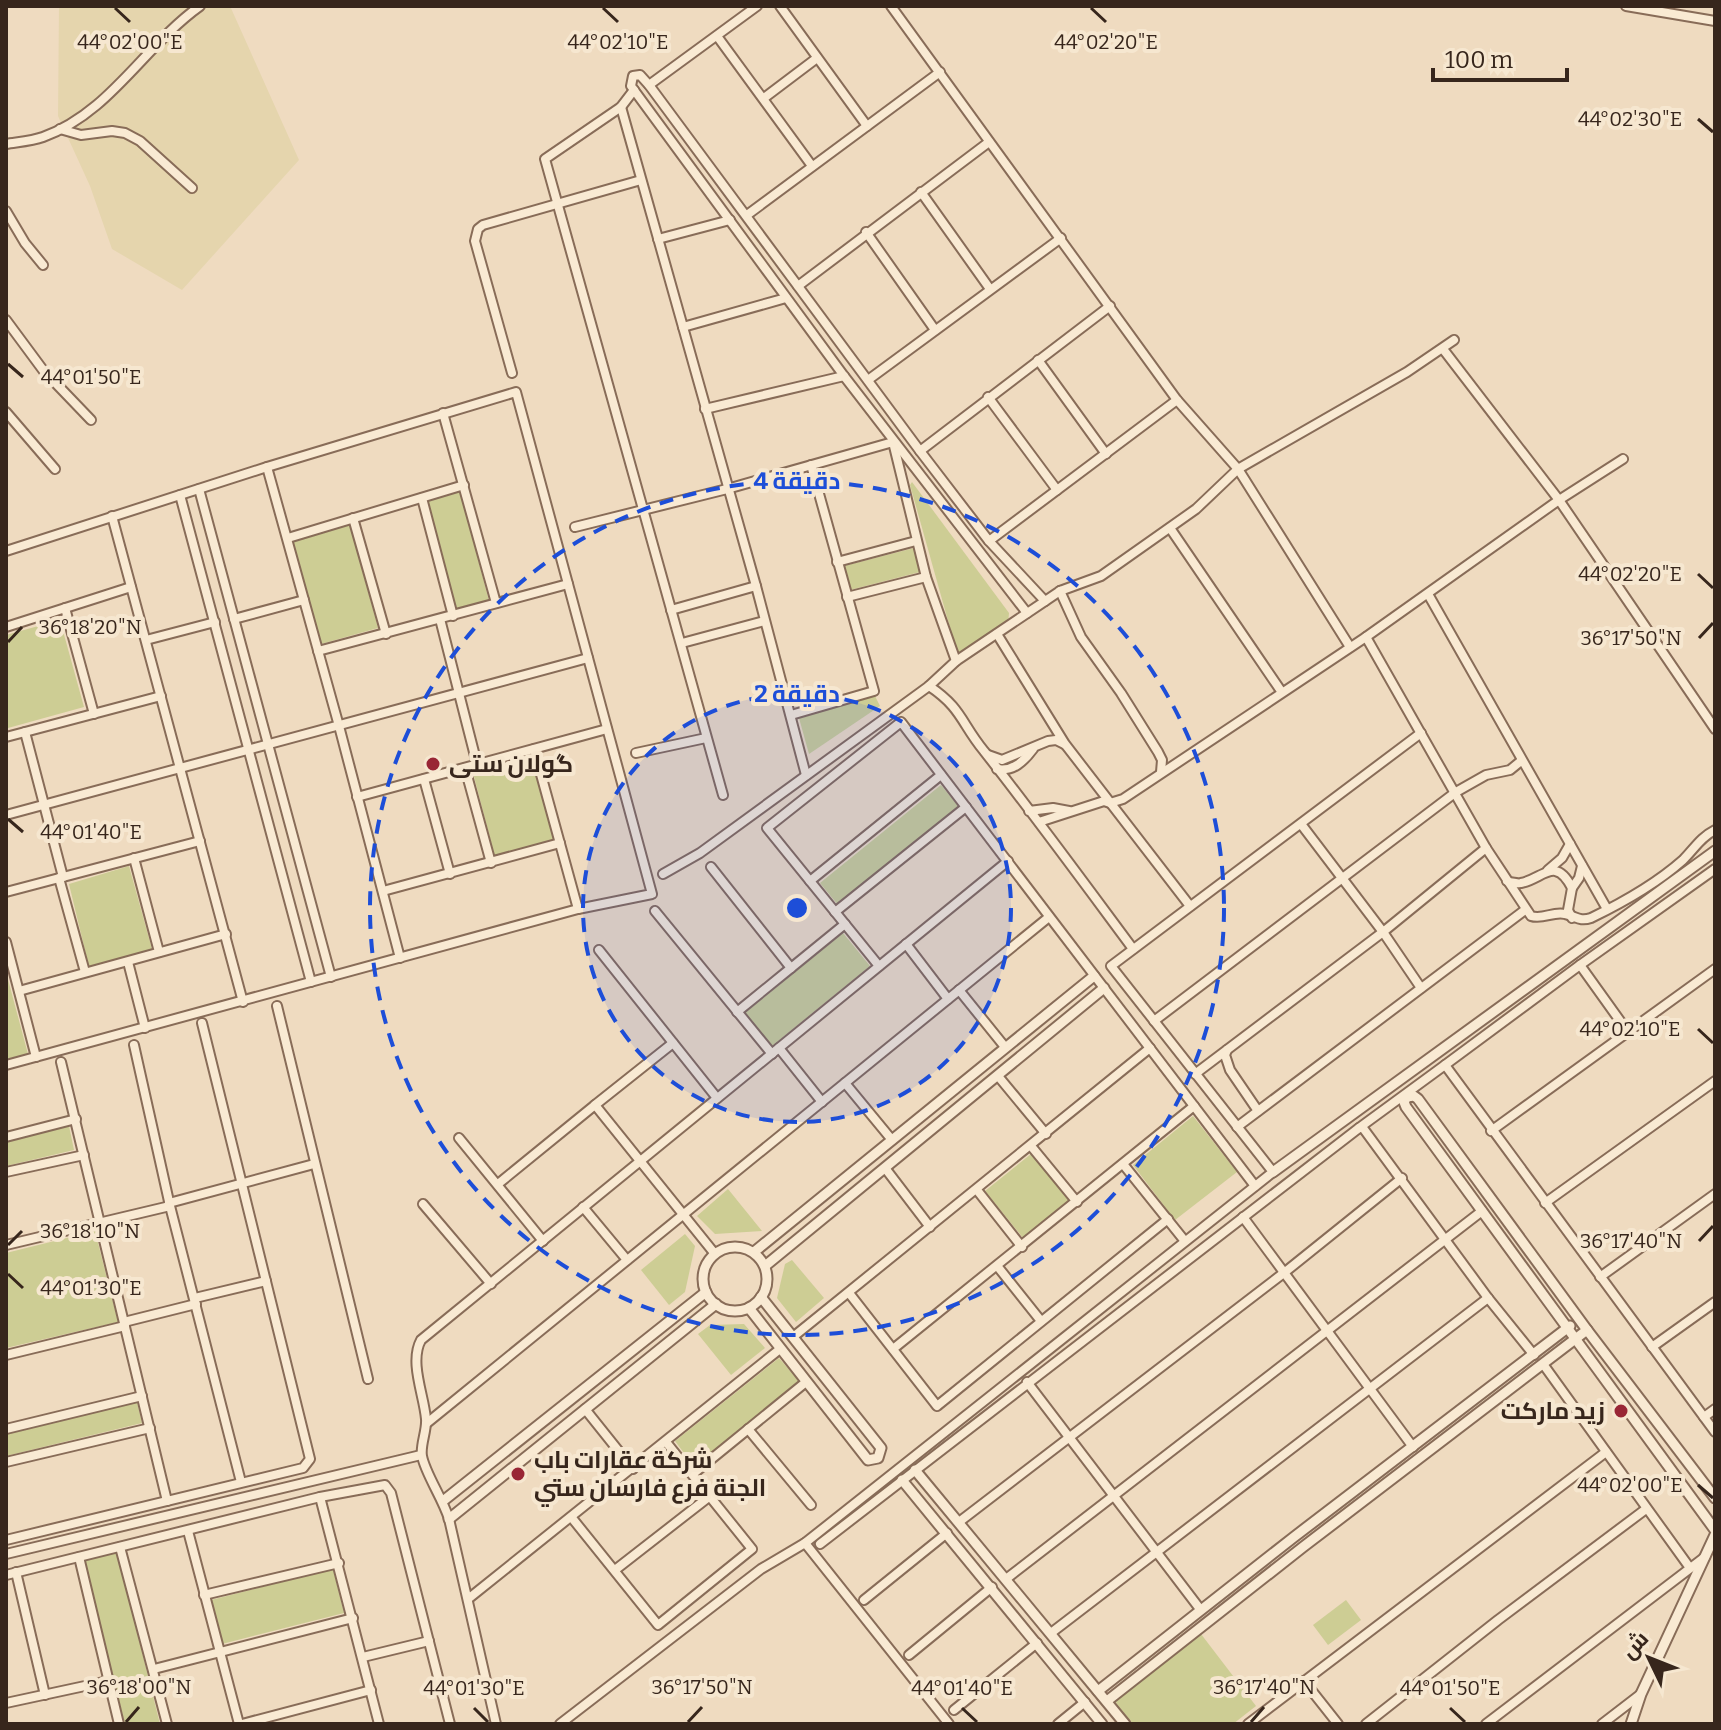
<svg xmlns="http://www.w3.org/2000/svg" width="1721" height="1730" font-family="Bitter,Cairo,serif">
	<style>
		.farmland { fill: #e5d5ad }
		.green { fill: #cdcd94 }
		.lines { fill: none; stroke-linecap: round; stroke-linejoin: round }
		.minor-casing { stroke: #886c58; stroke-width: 12 }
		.tertiary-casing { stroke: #886c58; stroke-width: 13 }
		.minor { stroke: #f9ead3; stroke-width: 8 }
		.tertiary { stroke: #f9ead3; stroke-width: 9 }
		.ticks { fill: none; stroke: #37261c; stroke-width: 3 }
		.ring { fill: none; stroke: #1d4ed8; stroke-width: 4; stroke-dasharray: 14 10 }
		.poi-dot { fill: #992635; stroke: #f6e7d0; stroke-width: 3 }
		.labels { text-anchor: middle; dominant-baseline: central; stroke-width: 8; stroke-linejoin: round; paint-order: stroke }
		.poi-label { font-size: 24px; font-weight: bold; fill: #37261c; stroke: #f6e7d0; text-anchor: start }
		.ticks-label { font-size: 20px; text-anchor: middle; fill: #37261c; stroke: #f6e7d0; stroke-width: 8; stroke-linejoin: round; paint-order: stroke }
		.centre { fill: #1d4ed8; stroke: #f6e7d0; stroke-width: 4 }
		.ring-label { font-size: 24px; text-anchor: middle; font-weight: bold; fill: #1d4ed8; stroke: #f6e7d0; stroke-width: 8; stroke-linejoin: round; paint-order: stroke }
	</style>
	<rect width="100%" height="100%" fill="#efdbc0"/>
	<polygon class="farmland" points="59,6 230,6 299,160 182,290 112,249 90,186 58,116"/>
	<g class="green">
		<polygon points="912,482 1009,613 1008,624 959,660 910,485"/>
		<polygon points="460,491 489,601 457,610 427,500"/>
		<polygon points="350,525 378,628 321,644 292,541"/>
		<polygon points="914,548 920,572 850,590 844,566"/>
		<polygon points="60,620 84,707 8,728 6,635"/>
		<polygon points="875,696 880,706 809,754 799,718"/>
		<polygon points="532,757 554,841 495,857 473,773"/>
		<polygon points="941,785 959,807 838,905 820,883"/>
		<polygon points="129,866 152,949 89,967 69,884"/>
		<polygon points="843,933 870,966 772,1046 745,1013"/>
		<polygon points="6,972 28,1054 6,1059"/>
		<polygon points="1193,1116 1237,1172 1175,1220 1133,1165"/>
		<polygon points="69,1126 74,1150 6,1166 6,1141"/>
		<polygon points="1031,1154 1069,1201 1023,1238 985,1191"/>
		<polygon points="728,1189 762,1231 715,1234 697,1216"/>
		<polygon points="95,1231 118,1322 6,1348 6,1253"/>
		<polygon points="685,1234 695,1246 685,1292 669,1305 641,1270"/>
		<polygon points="792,1260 824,1298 796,1322 777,1298 785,1264"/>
		<polygon points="744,1324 765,1348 731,1375 698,1334 710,1325"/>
		<polygon points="779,1358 798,1380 797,1383 696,1466 693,1465 675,1441"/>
		<polygon points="137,1402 142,1423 6,1456 6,1433"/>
		<polygon points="117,1552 160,1724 125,1724 83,1560"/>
		<polygon points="333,1569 344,1613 222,1644 211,1600"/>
		<polygon points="1346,1600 1361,1620 1328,1645 1313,1625"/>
		<polygon points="1201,1634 1256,1706 1233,1724 1133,1724 1116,1703 1117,1700"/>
	</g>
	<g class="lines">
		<g class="minor-casing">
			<g id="minor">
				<polyline points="780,6 867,126"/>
				<polyline points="891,6 1177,400 1238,469 1350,647"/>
				<polyline points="1626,6 1715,21"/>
				<polyline points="717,36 812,166"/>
				<polyline points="649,85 757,6"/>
				<polyline points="634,90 621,107 545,159 723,795"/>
				<polyline points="764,98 817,58"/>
				<polyline points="621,107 756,586 806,775"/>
				<polyline points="60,129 81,135 112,131 125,133 140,141 192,188"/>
				<path d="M6 144C18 142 32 141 43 137 110 113 144 46 200 6"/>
				<polyline points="921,192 990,289"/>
				<polyline points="6,211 25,243 43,265"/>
				<polyline points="747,215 940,72"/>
				<polyline points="866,232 935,330"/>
				<polyline points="658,239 730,220"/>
				<polyline points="798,286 989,142"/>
				<polyline points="6,320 43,370 91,420"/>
				<polyline points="683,327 786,298"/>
				<polyline points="1443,349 1559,500 1715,729"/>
				<polyline points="1038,360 1106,454"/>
				<polyline points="512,373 475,241 478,229 483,225 641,180"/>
				<polyline points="868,380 1061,238"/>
				<polyline points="988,397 1057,490"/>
				<polyline points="705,409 844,376"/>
				<polyline points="6,412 55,469"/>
				<polyline points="443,413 496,603"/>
				<polyline points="920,451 1110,306"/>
				<polyline points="267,467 339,726 400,958"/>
				<polyline points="199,489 331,977"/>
				<polyline points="180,495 311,982"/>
				<polyline points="422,498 453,616"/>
				<polyline points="112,516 243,1002"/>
				<polyline points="353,518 386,634"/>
				<polyline points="575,527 727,489 893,442 926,577 956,661"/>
				<polyline points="1170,528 1281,691"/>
				<polyline points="288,538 464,485"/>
				<polyline points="989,541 1177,400"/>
				<polyline points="6,551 267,467 516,392 652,894 578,909 6,1065"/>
				<polyline points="837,562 916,541"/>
				<polyline points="1060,591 1081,637 1121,693 1158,752 1162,760 1161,772"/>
				<polyline points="1428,594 1607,909"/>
				<polyline points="847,597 926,577"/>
				<polyline points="65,608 94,714"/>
				<polyline points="671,610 756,586"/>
				<polyline points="1027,613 844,376 631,86 633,76 640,75 649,85 920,451 989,541 1045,601"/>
				<polyline points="234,619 304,600"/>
				<polyline points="440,619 477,764"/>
				<polyline points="6,627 131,587"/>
				<polyline points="997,634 1065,744 1190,906"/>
				<path d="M1366 637 1486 848 1531 916C1543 920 1553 911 1565 914 1576 916 1579 922 1591 918 1622 903 1657 883 1683 860 1694 849 1701 837 1715 830"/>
				<polyline points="146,640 215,622"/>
				<polyline points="682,643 764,621"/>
				<polyline points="318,651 568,584"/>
				<polyline points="791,715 874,691 811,465"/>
				<polyline points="25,732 63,877"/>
				<polyline points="6,737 161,696"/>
				<polyline points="534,749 578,909"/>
				<polyline points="636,753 706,738"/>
				<polyline points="988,755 1002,760 1048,741 1056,740 1064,744"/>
				<polyline points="465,768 491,863"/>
				<path d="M997 769C1013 772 1024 761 1033 749"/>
				<polyline points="424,779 450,874"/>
				<polyline points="357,797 607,729"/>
				<polyline points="1029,811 1053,808 1069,811"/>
				<polyline points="6,815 588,658"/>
				<polyline points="1039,822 1104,801 1110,803 1123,799 1366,637 1559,500 1623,459"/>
				<polyline points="1301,824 1383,932 1421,988"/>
				<polyline points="134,858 159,952"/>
				<polyline points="711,867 791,968 845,924"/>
				<polyline points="1548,870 1562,858 1570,844"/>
				<polyline points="663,874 700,853 929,686"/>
				<polyline points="59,878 85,972"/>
				<polyline points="810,881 941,775"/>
				<path d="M1507 881C1509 882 1519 884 1521 883 1543 879 1555 855 1572 888L1568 910 1572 918"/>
				<polyline points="1572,888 1579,878 1582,866"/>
				<polyline points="383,891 560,843"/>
				<polyline points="6,892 200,841"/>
				<polyline points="655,911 772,1054"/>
				<polyline points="835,912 966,807"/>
				<polyline points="6,942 36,1057"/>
				<polyline points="906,944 948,999"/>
				<path d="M1133 949C1084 883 1035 816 984 751 961 723 962 708 929 686L956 661 1060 591 1101 576 1196 509 1238 469 1407 372 1454 340"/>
				<polyline points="599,950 717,1098"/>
				<polyline points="128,962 145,1028"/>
				<polyline points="1580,965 1628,1032"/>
				<polyline points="879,966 767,828 901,722 1255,1186"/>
				<polyline points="959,990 1005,1047"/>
				<polyline points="19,991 226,934"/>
				<polyline points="277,1006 368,1379"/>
				<polyline points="737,1012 791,968"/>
				<polyline points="1154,1021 1456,792 1486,775 1510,770 1521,761"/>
				<polyline points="673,1043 595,1105 715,1254"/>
				<polyline points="134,1045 170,1206 241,1482"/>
				<polyline points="779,1048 822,1102"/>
				<polyline points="1227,1050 1225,1055 1230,1070 1258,1111"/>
				<polyline points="61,1062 167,1501"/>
				<polyline points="1445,1065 1580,965 1715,869"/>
				<polyline points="1195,1074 1383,932 1486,848"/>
				<polyline points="998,1076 1046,1134"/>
				<polyline points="845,1083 892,1140"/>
				<polyline points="1237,1127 1525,910"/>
				<polyline points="1359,1128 1445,1065 1715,1432"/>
				<polyline points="1491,1131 1715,969"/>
				<polyline points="6,1137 76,1119"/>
				<polyline points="459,1138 543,1241"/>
				<polyline points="1031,1146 1077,1202"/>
				<polyline points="1123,1164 1184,1240"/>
				<polyline points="885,1168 930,1227"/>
				<polyline points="6,1172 84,1155"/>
				<polyline points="498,1184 595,1105"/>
				<polyline points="977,1190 1022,1247"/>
				<polyline points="169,1203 314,1164"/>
				<polyline points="1545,1203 1715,1081"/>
				<polyline points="423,1204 491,1284"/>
				<polyline points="583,1207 627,1260"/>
				<polyline points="1243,1217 1413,1447"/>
				<polyline points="6,1245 170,1206"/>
				<polyline points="998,1267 1041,1321"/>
				<polyline points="1600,1277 1715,1194"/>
				<polyline points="849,1293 937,1406 1168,1219"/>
				<polyline points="195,1298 266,1281"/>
				<polyline points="124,1322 196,1304"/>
				<polyline points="793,1337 1150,1048"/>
				<polyline points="1652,1347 1715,1302"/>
				<polyline points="893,1349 1194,1106"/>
				<polyline points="6,1355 125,1326"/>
				<polyline points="1543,1364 1690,1568"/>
				<polyline points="1027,1382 1200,1609"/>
				<polyline points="585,1409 633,1469"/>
				<polyline points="1704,1417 1715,1409"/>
				<polyline points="427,1423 1049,917"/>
				<polyline points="6,1429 142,1396"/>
				<polyline points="748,1429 811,1505"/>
				<polyline points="6,1462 150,1428"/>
				<polyline points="693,1474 806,1382"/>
				<polyline points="320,1497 379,1724"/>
				<polyline points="572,1518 658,1625 752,1549 666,1442"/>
				<polyline points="959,1522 1285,1272 1402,1178"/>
				<polyline points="188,1531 239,1724"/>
				<polyline points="6,1540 303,1468 310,1459 202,1023"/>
				<polyline points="805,1543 949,1724"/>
				<polyline points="820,1544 1359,1128 1363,1128 1488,1298 1534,1355"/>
				<polyline points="120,1547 167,1724"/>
				<polyline points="6,1554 421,1455"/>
				<polyline points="79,1557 119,1724"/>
				<polyline points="615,1570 710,1496"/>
				<polyline points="16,1572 45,1695"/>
				<polyline points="6,1575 320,1497 385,1485 391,1493 450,1724"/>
				<polyline points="1006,1579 1482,1211"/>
				<polyline points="204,1595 339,1563"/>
				<polyline points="468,1599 780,1349"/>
				<polyline points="864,1600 947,1533"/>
				<polyline points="1051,1633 1488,1298"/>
				<polyline points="909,1655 992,1587"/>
				<polyline points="363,1657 429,1641"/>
				<polyline points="154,1669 353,1618"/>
				<polyline points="1304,1681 1338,1724"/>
				<polyline points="6,1703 108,1681"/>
				<polyline points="954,1710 1037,1643"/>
				<polyline points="242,1724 371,1690"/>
				<path d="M496 1724 449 1519C443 1499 425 1473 422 1456 420 1445 427 1431 426 1419 424 1395 409 1362 421 1340L1008 861"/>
				<polyline points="560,1724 761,1569 805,1543 1273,1172 1111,966 1421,733"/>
				<polyline points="1058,1724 1085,1702"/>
				<polyline points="1248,1724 1606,1452"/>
				<polyline points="1366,1724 1498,1620 1646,1509"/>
				<polyline points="1486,1724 1705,1557"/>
				<polyline points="1602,1724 1641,1694"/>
			</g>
		</g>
		<g class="tertiary-casing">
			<g id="tertiary">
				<polyline points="1273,1172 1715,851"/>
				<circle cx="735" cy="1279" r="32"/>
				<polyline points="754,1252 1094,976"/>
				<polyline points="765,1266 1104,988"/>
				<polyline points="749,1308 868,1460 878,1458 881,1448 761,1297"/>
				<polyline points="915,1470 1125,1724"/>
				<polyline points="902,1480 1102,1724"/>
				<polyline points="1715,1498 1587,1330 1418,1099 1414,1096 1407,1097 1404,1102 1406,1107 1715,1530"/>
				<polyline points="443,1501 706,1292"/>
				<polyline points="449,1519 716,1304"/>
				<polyline points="1098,1691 1294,1537 1570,1326"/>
				<polyline points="1107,1701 1303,1547 1587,1330"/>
				<polyline points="1631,1724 1641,1694 1715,1535"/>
			</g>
		</g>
		<use href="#minor" class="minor"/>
		<use href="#tertiary" class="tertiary"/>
	</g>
	<path class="ticks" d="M115 8 130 22M603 8 618 22M1091 8 1106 22M1698 119 1713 132M8 364 23 377M1698 574 1713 588M1699 638 1713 623M8 642 22 627M8 819 23 832M1698 1029 1713 1043M1699 1241 1713 1226M8 1245 22 1231M8 1274 23 1288M1698 1485 1713 1498M474 1708 488 1722M962 1708 977 1722M1450 1708 1465 1722M126 1722 139 1707M688 1722 702 1707M1251 1722 1264 1707"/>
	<circle cx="797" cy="908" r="214" fill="#1d4ed8" fill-opacity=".12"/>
	<g class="ring">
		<circle cx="797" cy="908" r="214"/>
		<circle cx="797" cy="908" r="427"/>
	</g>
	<g class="poi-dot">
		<circle cx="433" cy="764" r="8"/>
		<circle cx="1621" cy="1411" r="8"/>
		<circle cx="518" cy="1474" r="8"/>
	</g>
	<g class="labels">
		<g class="poi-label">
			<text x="449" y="764">گولان ستی</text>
			<text x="1605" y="1411" text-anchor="end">زيد ماركت</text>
			<text x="534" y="1460">شرکة عقارات باب<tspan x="534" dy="28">الجنة فرع فارسان ستي</tspan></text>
		</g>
	</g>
	<g class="ticks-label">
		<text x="130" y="49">44°02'00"E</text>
		<text x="618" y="49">44°02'10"E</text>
		<text x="1106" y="49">44°02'20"E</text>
		<text x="1630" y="126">44°02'30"E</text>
		<text x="91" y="384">44°01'50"E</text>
		<text x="1630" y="581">44°02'20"E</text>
		<text x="90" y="634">36°18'20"N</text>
		<text x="1631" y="645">36°17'50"N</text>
		<text x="91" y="839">44°01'40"E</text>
		<text x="1630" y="1036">44°02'10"E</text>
		<text x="90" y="1238">36°18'10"N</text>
		<text x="1631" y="1248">36°17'40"N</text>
		<text x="91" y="1295">44°01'30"E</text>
		<text x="1630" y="1492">44°02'00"E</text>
		<text x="139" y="1694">36°18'00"N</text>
		<text x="702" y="1694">36°17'50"N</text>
		<text x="1264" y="1694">36°17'40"N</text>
		<text x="474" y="1695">44°01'30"E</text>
		<text x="962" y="1695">44°01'40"E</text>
		<text x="1450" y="1695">44°01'50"E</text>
	</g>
	<circle cx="797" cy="908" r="12" class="centre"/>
	<g class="ring-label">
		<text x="797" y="489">4 دقيقة</text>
		<text x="797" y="702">2 دقيقة</text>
	</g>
	<rect width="1721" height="1730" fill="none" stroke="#37261c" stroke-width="16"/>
	<g transform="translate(1649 1658) rotate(313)" stroke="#f6e7d0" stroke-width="6" paint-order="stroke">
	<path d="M0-6L14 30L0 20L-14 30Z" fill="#37261c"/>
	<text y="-12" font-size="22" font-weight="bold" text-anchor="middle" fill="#37261c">ش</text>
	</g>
	<path d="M1433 68v12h134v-12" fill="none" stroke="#37261c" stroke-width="4"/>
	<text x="1445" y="68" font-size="24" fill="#37261c" stroke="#f6e7d0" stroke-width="6" paint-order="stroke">100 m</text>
</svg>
